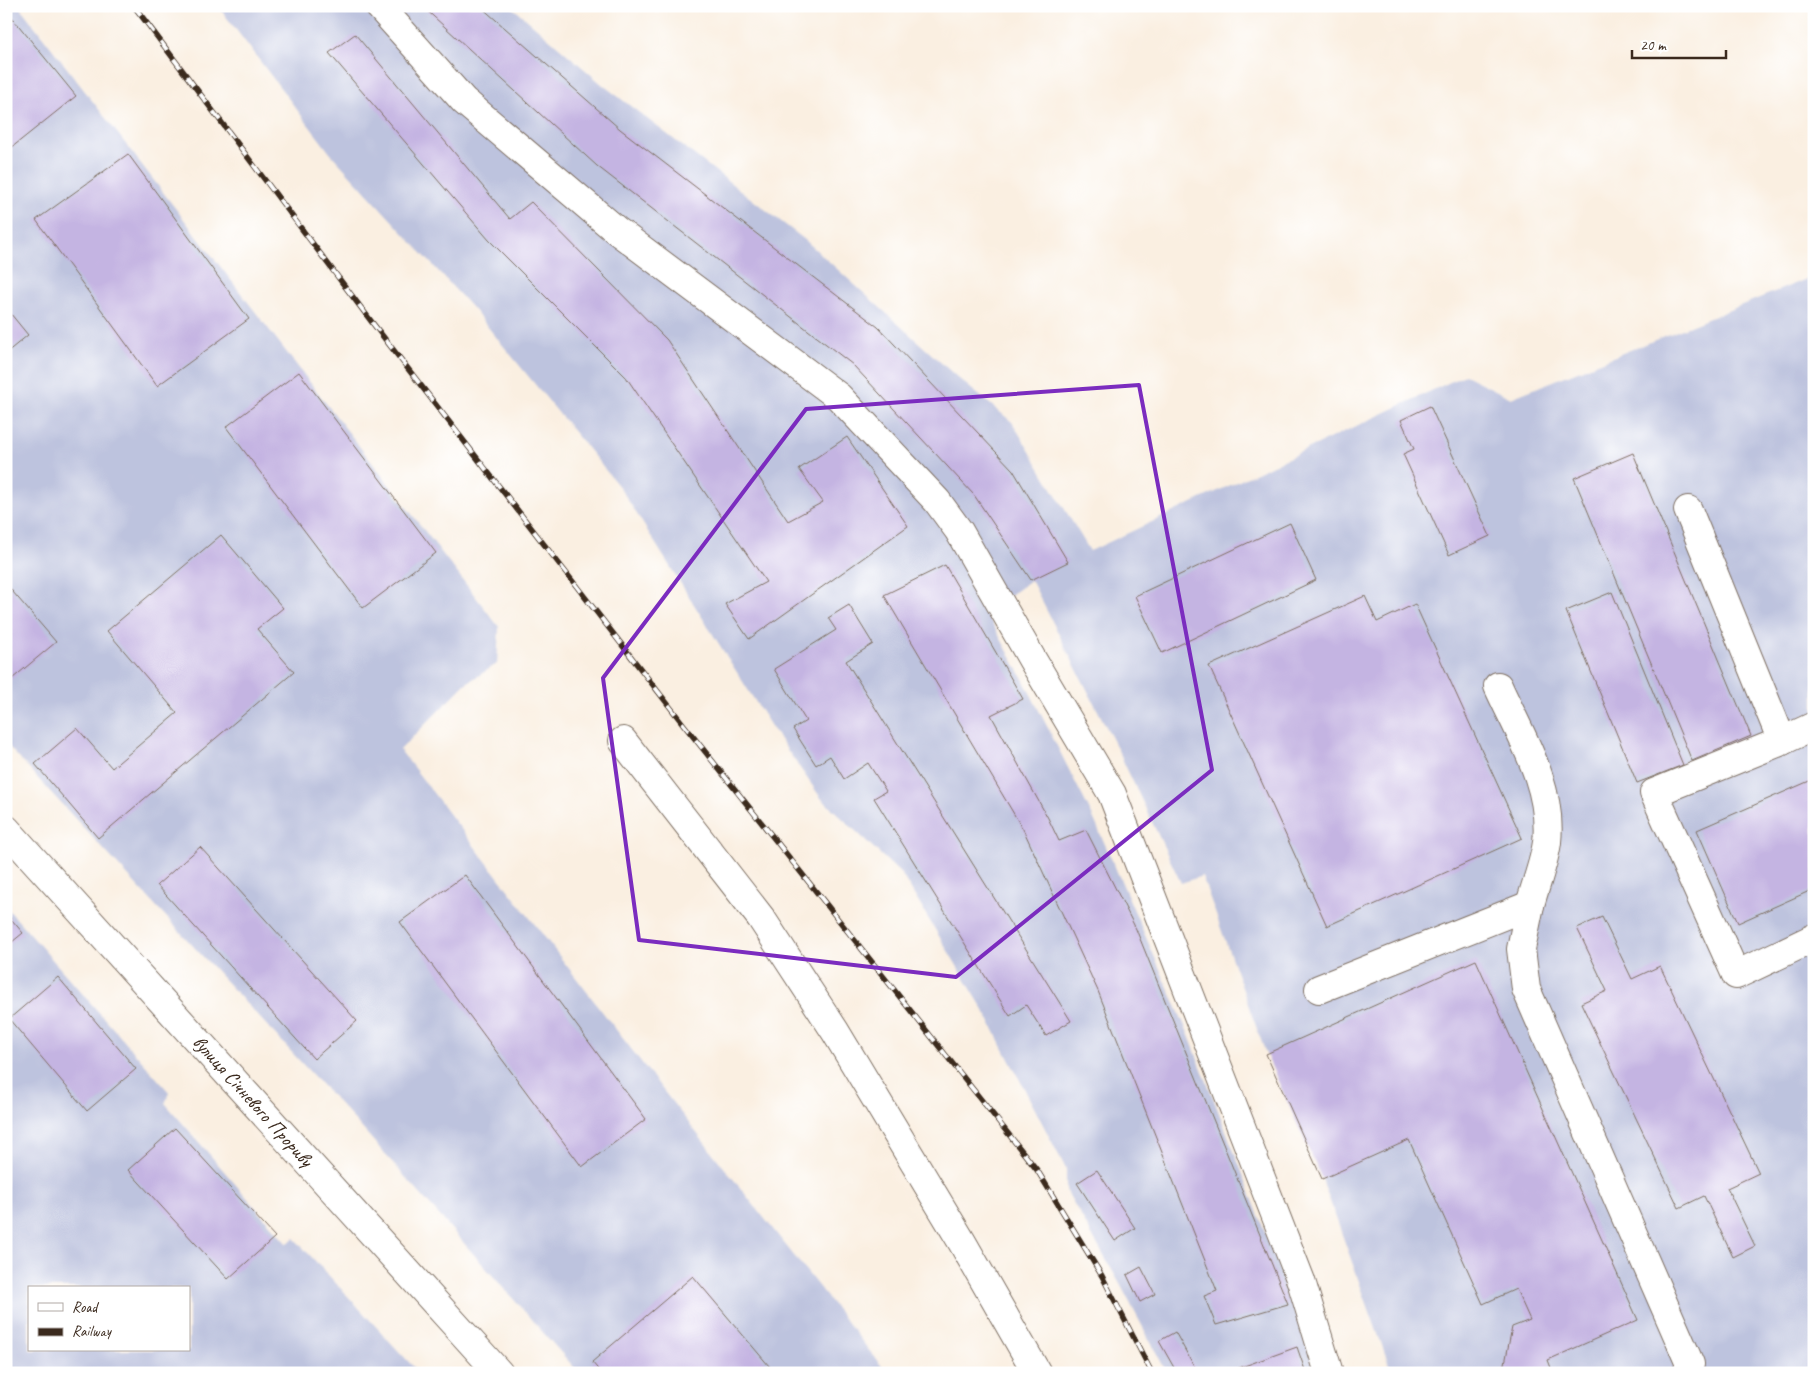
<svg xmlns="http://www.w3.org/2000/svg" width="1820" height="1379" font-family="Caveat,sans-serif">
	<style>
		.industrial { fill: #bdc3de; fill-rule: evenodd }
		.building { fill: #c4b4e2 }
		.lines { fill: none; stroke-linecap: round; stroke-linejoin: round }
		.minor-casing { stroke: #7e6f62; stroke-width: 30 }
		.minor { stroke: #fff; stroke-width: 28 }
		.rail-casing { stroke: #3b2a1e; stroke-width: 5.5 }
		.rail { stroke: #fff; stroke-width: 4; stroke-dasharray: 11; stroke-linecap: butt }
		.marked { fill: none; stroke: #7b2cbf; stroke-width: 4; stroke-linejoin: round }
		.labels { text-anchor: middle; dominant-baseline: central; stroke-width: 4; stroke-linejoin: round; paint-order: stroke }
		.street-label { font-size: 20px; fill: #3b2a1e; stroke: #fff }
	</style>
	<rect width="100%" height="100%" fill="#fff"/>
	<filter id="ink" filterUnits="userSpaceOnUse"><feTurbulence type="fractalNoise" baseFrequency=".02" numOctaves="2"/><feDisplacementMap in="SourceGraphic" scale="10" xChannelSelector="R" yChannelSelector="G"/><feConvolveMatrix kernelMatrix="1 2 1 2 8 2 1 2 1" color-interpolation-filters="sRGB"/></filter>
	<filter id="wash" filterUnits="userSpaceOnUse"><feTurbulence type="fractalNoise" baseFrequency=".0096" numOctaves="4" result="noise"/><feDisplacementMap in="SourceGraphic" scale="20" xChannelSelector="R" yChannelSelector="G"/><feGaussianBlur stdDeviation="1.12" result="paint"/><feColorMatrix in="noise" values="0 0 0 0 0 0 0 0 0 0 0 0 0 0 0 0 0 1.4 0 .05"/><feComposite in="paint" operator="in"/></filter>
	<g filter="url(#wash)">
		<rect width="100%" height="100%" fill="#faefe1"/>
		<g class="industrial">
			<polygon points="6,6 19,6 499,627 497,664 465,684 400,750 669,1098 887,1373 579,1373 360,1126 6,744"/>
			<polygon points="218,6 511,6 603,85 805,240 958,378 1012,422 1090,551 1465,375 1511,398 1814,276 1814,1373 1392,1373 1322,1179 1266,1054 1202,876 1181,883 1115,744 1031,580 986,612 1021,675 1093,817 1188,1033 1320,1373 1167,1373 1120,1284 1066,1190 1066,1169 982,1007 902,875 821,798 774,731 621,489 473,309 330,153"/>
			<path d="M6 907 170 1093 165 1103 287 1244 294 1238 419 1373H6ZM29 1288H189V1350H29Z"/>
		</g>
		<g id="blocks">
			<g class="building">
				<polygon points="422,6 480,6 620,129 878,327 1013,470 1068,562 1031,580 974,495 853,365 597,166"/>
				<polygon points="6,10 76,96 6,152"/>
				<polygon points="355,34 510,219 531,202 667,340 788,521 823,502 799,469 847,437 908,526 749,639 725,604 766,582 626,377 489,240 329,53"/>
				<polygon points="128,154 249,319 157,386 36,220"/>
				<polygon points="6,308 28,335 6,353"/>
				<polygon points="299,372 436,553 363,608 226,427"/>
				<polygon points="1430,406 1490,536 1449,555 1403,454 1414,449 1401,420"/>
				<polygon points="1633,453 1751,736 1692,761 1574,478"/>
				<polygon points="1290,523 1316,580 1162,653 1135,596"/>
				<polygon points="221,535 283,608 257,629 294,672 98,838 35,764 77,728 112,768 177,713 107,631"/>
				<polygon points="945,565 1023,699 991,715 1048,818 1059,841 1086,830 1136,929 1288,1304 1216,1325 1204,1296 1217,1291 1098,991 1024,831 884,595"/>
				<polygon points="6,584 56,642 6,684"/>
				<polygon points="1612,592 1683,765 1637,783 1566,611"/>
				<polygon points="1365,596 1377,622 1415,604 1522,838 1327,926 1209,666"/>
				<polygon points="849,605 873,644 846,661 1071,1021 1046,1036 1026,1005 1010,1016 874,798 886,791 868,763 844,779 830,756 816,765 793,729 806,721 774,669 836,630 828,618"/>
				<polygon points="1814,779 1814,889 1738,923 1697,830"/>
				<polygon points="200,847 357,1021 314,1059 157,885"/>
				<polygon points="465,875 646,1119 582,1167 400,922"/>
				<polygon points="6,913 23,933 6,947"/>
				<polygon points="1602,917 1632,979 1660,966 1759,1173 1727,1188 1755,1246 1733,1257 1704,1196 1679,1208 1581,1003 1607,991 1577,928"/>
				<polygon points="1476,960 1638,1320 1548,1360 1553,1373 1496,1373 1504,1369 1512,1327 1530,1320 1516,1289 1483,1304 1409,1140 1322,1179 1266,1054"/>
				<polygon points="58,977 136,1069 87,1111 9,1019"/>
				<polygon points="175,1128 275,1237 228,1279 128,1170"/>
				<polygon points="1097,1170 1135,1228 1115,1241 1077,1183"/>
				<polygon points="1141,1267 1155,1294 1140,1302 1127,1275"/>
				<polygon points="693,1276 775,1373 601,1373 592,1362"/>
				<polygon points="1175,1332 1198,1373 1177,1373 1159,1341"/>
				<polygon points="1297,1347 1306,1373 1238,1373 1236,1369"/>
			</g>
		</g>
	</g>
	<g filter="url(#ink)">
		<use href="#blocks" fill-opacity="0" stroke="#7e6f62" stroke-width="1"/>
		<g class="lines">
			<g class="minor-casing">
				<g id="minor">
					<polyline points="379,6 464,101 616,230 839,397 937,501 959,531 1032,659 1112,794 1301,1281 1329,1373"/>
					<polyline points="1688,510 1782,741"/>
					<path d="M1498 686C1520 735 1553 786 1547 842 1545 860 1535 886 1530 905"/>
					<polyline points="1814,726 1782,741 1654,793 1736,975 1814,938"/>
					<polyline points="623,741 761,918 835,1031 962,1242 1037,1373"/>
					<polyline points="6,829 499,1373"/>
					<polyline points="1319,989 1530,905 1521,949 1526,989 1690,1364 1687,1373"/>
				</g>
			</g>
			<use href="#minor" class="minor"/>
			<g class="rail-casing">
				<polyline id="rail" points="134,6 371,321 684,725 1037,1170 1102,1276 1152,1373"/>
			</g>
			<use href="#rail" class="rail"/>
		</g>
	</g>
	<path class="marked" d="M1139 385 1212 770 956 977 639 940 603 678 806 409Z"/>
	<g class="labels">
		<g class="street-label">
			<text transform="translate(253 1101) rotate(48)">вулиця Січневого Прориву</text>
		</g>
	</g>
	<rect width="1820" height="1379" fill="none" stroke="#fff" stroke-width="25"/>
	<rect x="28" y="1286" width="162" height="65" fill="#ffffff" stroke="#b1aaa5"/>
	<rect x="38" y="1303" width="25" height="8" fill="#ffffff" stroke="#b1aaa5"/>
	<text x="72" y="1312" font-size="15" fill="#3b2a1e">Road</text>
	<rect x="38" y="1328" width="25" height="8" fill="#3b2a1e" stroke="#b1aaa5"/>
	<text x="72" y="1336" font-size="15" fill="#3b2a1e">Railway</text>
	<path d="M1632 50v8h94v-8" fill="none" stroke="#3b2a1e" stroke-width="2.5"/>
	<text x="1640" y="50" font-size="15" fill="#3b2a1e" stroke="#ffffff" stroke-width="4" paint-order="stroke">20 m</text>
</svg>
